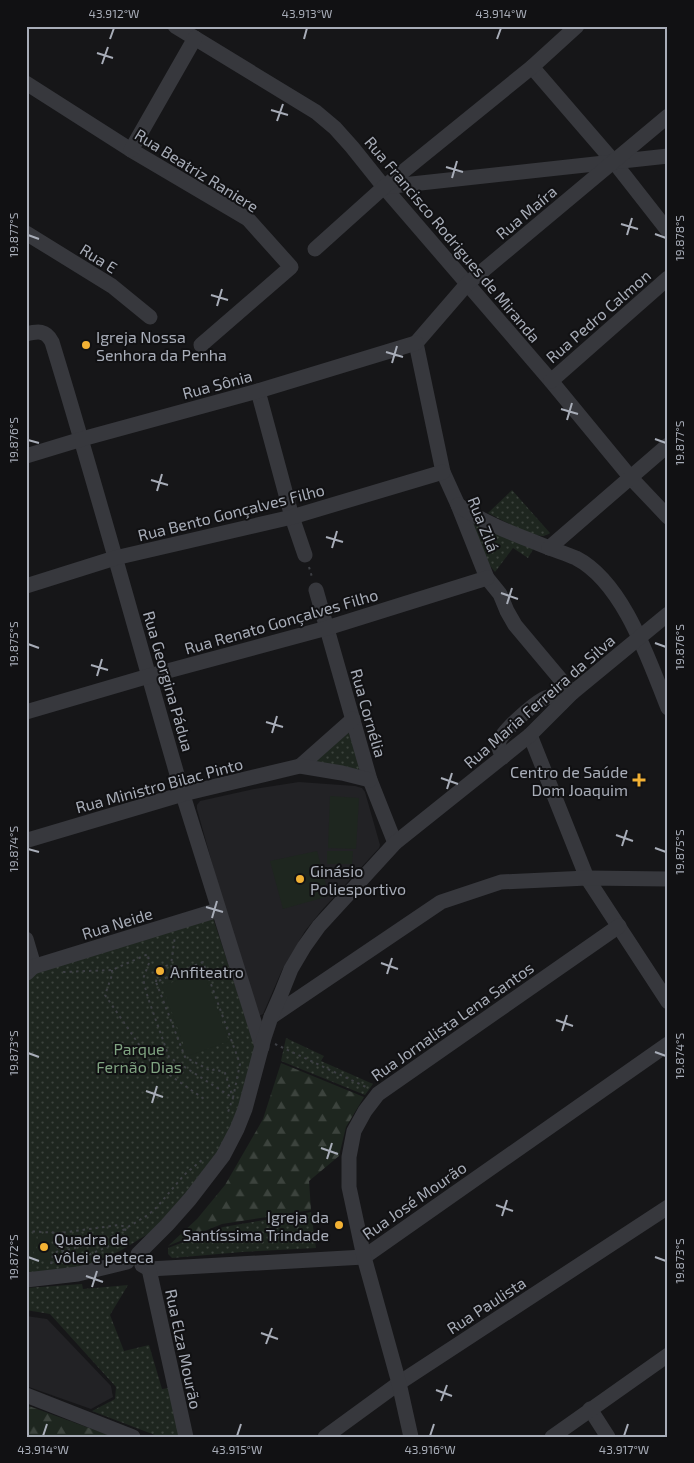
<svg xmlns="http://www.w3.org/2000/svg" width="694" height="1463" font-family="'Exo 2',sans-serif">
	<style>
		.built { fill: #222225 }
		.grass { fill: url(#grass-dots) }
		.forest { fill: url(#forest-firs) }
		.pitch { fill: #1e261f }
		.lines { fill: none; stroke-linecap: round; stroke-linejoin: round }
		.path { stroke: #3d3f44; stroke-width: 2; stroke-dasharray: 2.5 4; stroke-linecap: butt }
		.minor { stroke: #37383d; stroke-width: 15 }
		.ticks { fill: none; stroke: #a8adb8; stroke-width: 2 }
		.poi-dot { fill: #f2b134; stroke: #111113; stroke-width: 2 }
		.labels { text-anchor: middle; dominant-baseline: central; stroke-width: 4; stroke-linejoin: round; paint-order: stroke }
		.street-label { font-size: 16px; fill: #a8adb8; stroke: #111113 }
		.poi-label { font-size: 16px; fill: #a8adb8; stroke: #111113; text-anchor: start }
		.park-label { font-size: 16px; fill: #7fa381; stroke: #111113 }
		.neatline { fill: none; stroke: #a8adb8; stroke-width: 2 }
		.ticks-label { font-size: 12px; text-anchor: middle; fill: #a8adb8 }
	</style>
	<defs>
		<pattern id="grass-dots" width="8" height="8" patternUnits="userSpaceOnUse" patternTransform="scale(1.25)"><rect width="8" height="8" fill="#1e261f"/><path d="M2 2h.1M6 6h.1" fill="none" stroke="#3c433d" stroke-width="1.8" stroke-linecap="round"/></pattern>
		<pattern id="forest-firs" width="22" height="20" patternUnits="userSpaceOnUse" patternTransform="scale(1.25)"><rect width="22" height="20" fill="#1e261f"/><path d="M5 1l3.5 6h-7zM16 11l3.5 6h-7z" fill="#3c433d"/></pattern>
	</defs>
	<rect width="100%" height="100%" fill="#161618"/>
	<g class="built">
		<polygon points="299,782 355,786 362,788 365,792 380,845 379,848 322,910 305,931 282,970 263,1014 259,1016 249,996 197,809 197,805 200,801 254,789"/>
		<polygon points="26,1316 47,1319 111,1386 113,1397 91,1409 26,1386"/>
	</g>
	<g class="grass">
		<path d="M512 490 550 533C549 534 544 536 543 536 531 536 500 519 488 513Z"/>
		<polygon points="473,518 535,546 528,558 513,548 495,572 487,562 471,526"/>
		<polygon points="348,731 362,770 310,765"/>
		<polygon points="213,918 255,1045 245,1094 223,1149 153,1231 120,1251 79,1268 26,1276 26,979 32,974"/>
		<polygon points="286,1038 324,1056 321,1061 373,1084 365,1095 281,1061"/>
		<polygon points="311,1212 316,1248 242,1252 172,1258 168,1254 168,1248 223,1227"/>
		<polygon points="82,1284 83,1289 128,1285 110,1315 124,1351 149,1345 162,1389 169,1388 180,1437 160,1437 92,1411 115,1399 116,1387 50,1314 26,1310 26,1288"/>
	</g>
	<g class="forest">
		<polygon points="281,1063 364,1097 346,1127 339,1156 309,1181 311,1210 222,1224 168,1246 197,1219 225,1185 263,1119"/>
		<polygon points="26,1405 114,1437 26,1437"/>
	</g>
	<g class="pitch">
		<polygon points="330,796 359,798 356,849 328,848"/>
		<polygon points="317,851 329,896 283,909 270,861"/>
		<polygon points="327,851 353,851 352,864 327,864"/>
		<polygon points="203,971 229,1041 188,1056 162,986"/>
		<polygon points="26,1234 35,1234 32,1264 26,1263"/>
		<polygon points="38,1234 51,1235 50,1260 36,1259"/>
	</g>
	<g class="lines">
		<g class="path">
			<polyline points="309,567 312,577"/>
			<polyline points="112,970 112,975 105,995 151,1062 204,1099"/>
			<polyline points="63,972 112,970 148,954 149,963 143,979 148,998 169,1057 233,1098 240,1064 203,962 156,982 185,1057 211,1071 215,1069 225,1073 233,1098 228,1112"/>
			<polyline points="173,974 171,965 175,936"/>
			<path d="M156 982C157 973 161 966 170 965"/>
			<polyline points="275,1044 366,1087"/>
			<polyline points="26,1097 28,1097"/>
			<polyline points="26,1231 60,1233"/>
			<path d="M77 1260 118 1242 124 1236 126 1227 119 1225 60 1233C54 1239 55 1248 63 1251L90 1244 113 1236 148 1215 157 1207 184 1175 202 1160"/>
			<polyline points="51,1264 53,1255 58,1251 63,1251 67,1262"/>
		</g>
		<g class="minor">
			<polyline points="175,26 316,112 335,128 352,147 384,187 551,381 631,478 668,517"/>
			<polyline points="532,67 614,162 668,231"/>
			<polyline points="26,83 131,150 248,219 291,267 201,345"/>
			<polyline points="131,150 195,38"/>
			<polyline points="384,187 668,156"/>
			<polyline points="26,233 112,286 150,317"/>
			<polyline points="315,249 384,187 532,67 577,26"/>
			<path d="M26 334C38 331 46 330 52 342 98 492 139 644 183 795 209 879 235 963 262 1047"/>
			<polyline points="416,343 443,472 458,505 487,578 500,594 507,611 515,625 572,693"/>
			<polyline points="416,343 467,284 668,116"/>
			<polyline points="551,381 668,278"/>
			<polyline points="258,391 292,517 305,555"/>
			<polyline points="26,456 82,439 258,391 416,343"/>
			<path d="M458 505C485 524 517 535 547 547 557 551 567 554 576 558 624 583 649 661 668 708"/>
			<polyline points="549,548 668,445"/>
			<polyline points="26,586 115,558 292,517 443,472"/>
			<polyline points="316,590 370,780 395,843"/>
			<polyline points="26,712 149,676 327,628 487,578"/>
			<polyline points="530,735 587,878 668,1002"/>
			<path d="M503 757C501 752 497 747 499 742 501 732 538 699 548 697 553 696 557 700 562 703"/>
			<polyline points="300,766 353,719"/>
			<polyline points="28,840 183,794 300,766 342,773 370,780"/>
			<polyline points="26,939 34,966 27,973"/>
			<polyline points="26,969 218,910"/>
			<polyline points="271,1017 441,902 501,882 587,878 668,879"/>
			<polyline points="138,1254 167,1225 190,1199 223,1156 237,1129 245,1109 264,1038 271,1017 281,994 291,969 304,947 319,926 395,843 530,735 572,693 668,614"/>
			<polyline points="142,1265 149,1269 364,1257 668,1044"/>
			<polyline points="149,1269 186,1437"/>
			<polyline points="26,1280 78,1274 127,1262"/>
			<polyline points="26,1395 133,1437"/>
			<polyline points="590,1409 608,1437"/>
			<polyline points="325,1437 399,1383 668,1207"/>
			<polyline points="411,1437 399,1383 364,1257 349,1187 349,1157 354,1131 365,1111 378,1094 619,926"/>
			<polyline points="552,1437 668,1355"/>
		</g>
	</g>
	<path class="ticks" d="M110 39 114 28M304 39 307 28M497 39 501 28M97 53 113 58M102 64 108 47M271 110 288 115M277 121 283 104M446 167 463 172M452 178 457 161M621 224 638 229M655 234 666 238M28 235 39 239M627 235 632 218M211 295 228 300M217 306 222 289M386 352 403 357M392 363 397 346M561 409 578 414M567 420 572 403M655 439 666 443M28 440 39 443M151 480 168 485M157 491 162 474M326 537 343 542M332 548 337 531M501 593 518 599M507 604 512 588M655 643 666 647M28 644 39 648M91 665 108 670M97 676 102 659M266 722 283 727M272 733 277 716M441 778 458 784M447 789 452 773M616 835 633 841M622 846 627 830M655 848 666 852M28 849 39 852M206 907 223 912M212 918 217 901M381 963 398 969M387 974 392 958M556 1020 573 1026M562 1031 567 1015M655 1052 666 1056M28 1053 39 1057M146 1091 163 1097M152 1103 157 1086M321 1148 338 1154M327 1159 332 1143M496 1205 513 1211M502 1216 507 1200M28 1257 39 1261M655 1257 666 1261M86 1276 103 1282M92 1287 97 1271M261 1333 278 1339M266 1344 272 1328M436 1390 452 1396M441 1401 447 1385M43 1436 47 1424M237 1436 241 1424M430 1436 434 1424M624 1436 628 1424"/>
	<g class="poi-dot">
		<circle cx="86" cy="345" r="5"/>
		<path d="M636.5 772.5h5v5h5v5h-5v5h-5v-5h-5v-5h5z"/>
		<circle cx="300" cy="879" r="5"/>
		<circle cx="160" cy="971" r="5"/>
		<circle cx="339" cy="1225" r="5"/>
		<circle cx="44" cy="1247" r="5"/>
	</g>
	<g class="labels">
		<g class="street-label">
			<text transform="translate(197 170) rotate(32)">Rua Beatriz Raniere</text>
			<text transform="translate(526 212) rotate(-40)">Rua Maíra</text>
			<text transform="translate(453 239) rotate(50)">Rua Francisco Rodrigues de Miranda</text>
			<text transform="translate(99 258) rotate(32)">Rua E</text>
			<text transform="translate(598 316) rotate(-41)">Rua Pedro Calmon</text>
			<text transform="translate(217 384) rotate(-15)">Rua Sônia</text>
			<text transform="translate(231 512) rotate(-14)">Rua Bento Gonçalves Filho</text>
			<text transform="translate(484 524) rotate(68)">Rua Zilá</text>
			<text transform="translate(281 621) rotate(-16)">Rua Renato Gonçalves Filho</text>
			<text transform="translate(169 681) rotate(74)">Rua Georgina Pádua</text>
			<text transform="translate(539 701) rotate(-41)">Rua Maria Ferreira da Silva</text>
			<text transform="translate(369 713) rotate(74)">Rua Cornélia</text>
			<text transform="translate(159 785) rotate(-15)">Rua Ministro Bilac Pinto</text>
			<text transform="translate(117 923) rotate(-17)">Rua Neide</text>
			<text transform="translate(452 1021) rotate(-35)">Rua Jornalista Lena Santos</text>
			<text transform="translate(414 1200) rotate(-35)">Rua José Mourão</text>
			<text transform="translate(486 1305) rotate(-33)">Rua Paulista</text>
			<text transform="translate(184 1349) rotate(78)">Rua Elza Mourão</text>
		</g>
		<g class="poi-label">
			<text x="96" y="336">Igreja Nossa<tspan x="96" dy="18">Senhora da Penha</tspan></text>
			<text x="628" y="771" text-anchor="end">Centro de Saúde<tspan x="628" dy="18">Dom Joaquim</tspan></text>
			<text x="310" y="870">Ginásio<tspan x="310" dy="18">Poliesportivo</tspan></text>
			<text x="170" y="971">Anfiteatro</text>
			<text x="329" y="1216" text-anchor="end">Igreja da<tspan x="329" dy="18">Santíssima Trindade</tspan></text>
			<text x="54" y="1238">Quadra de<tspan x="54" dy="18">vôlei e peteca</tspan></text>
		</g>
		<g class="park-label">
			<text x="139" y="1048">Parque<tspan x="139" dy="18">Fernão Dias</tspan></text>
		</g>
	</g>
	<rect width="694" height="1463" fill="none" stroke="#111113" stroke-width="55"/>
	<rect x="28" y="28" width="638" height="1408" class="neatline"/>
	<g class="ticks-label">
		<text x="114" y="18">43.912°W</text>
		<text x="307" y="18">43.913°W</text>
		<text x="501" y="18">43.914°W</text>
		<text transform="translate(14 235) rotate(-90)" y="4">19.877°S</text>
		<text transform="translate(680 238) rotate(-90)" y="4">19.878°S</text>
		<text transform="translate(14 440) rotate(-90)" y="4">19.876°S</text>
		<text transform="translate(680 443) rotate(-90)" y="4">19.877°S</text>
		<text transform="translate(14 644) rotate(-90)" y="4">19.875°S</text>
		<text transform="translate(680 647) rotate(-90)" y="4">19.876°S</text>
		<text transform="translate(14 849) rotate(-90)" y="4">19.874°S</text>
		<text transform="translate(680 852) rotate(-90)" y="4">19.875°S</text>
		<text transform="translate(14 1053) rotate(-90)" y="4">19.873°S</text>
		<text transform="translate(680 1056) rotate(-90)" y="4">19.874°S</text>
		<text transform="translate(14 1257) rotate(-90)" y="4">19.872°S</text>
		<text transform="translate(680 1261) rotate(-90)" y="4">19.873°S</text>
		<text x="43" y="1454">43.914°W</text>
		<text x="237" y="1454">43.915°W</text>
		<text x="430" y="1454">43.916°W</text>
		<text x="624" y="1454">43.917°W</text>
	</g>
</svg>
